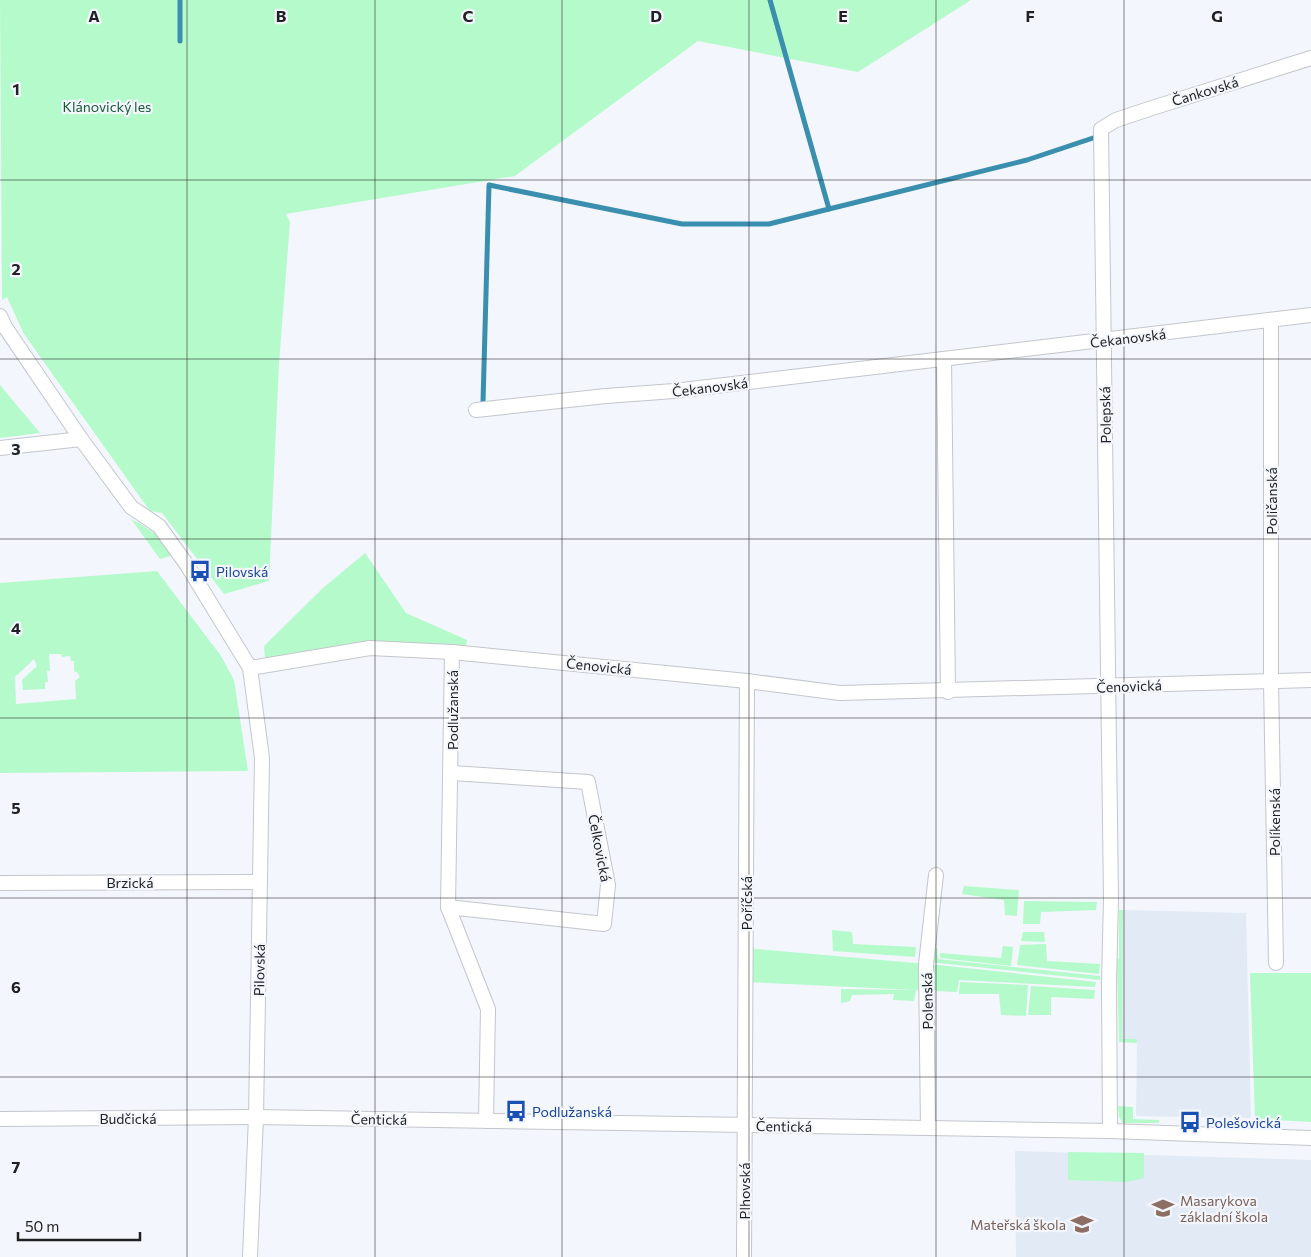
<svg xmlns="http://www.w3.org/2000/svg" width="1311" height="1257" font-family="Commissioner,sans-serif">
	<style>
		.built { fill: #e2eaf6 }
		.green { fill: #b5facb; fill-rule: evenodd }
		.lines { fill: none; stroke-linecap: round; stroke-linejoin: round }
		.stream { stroke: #3a8eae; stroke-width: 5 }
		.minor-casing { stroke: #c3c6cc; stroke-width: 16 }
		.minor { stroke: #fff; stroke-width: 14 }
		.grid { fill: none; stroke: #202123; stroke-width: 1; stroke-opacity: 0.55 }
		.labels { text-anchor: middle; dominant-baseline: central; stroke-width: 4.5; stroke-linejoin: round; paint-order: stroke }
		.street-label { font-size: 14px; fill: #202123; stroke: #f3f6fc }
		.park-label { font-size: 14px; fill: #155933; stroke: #f3f6fc }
		.transit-label { font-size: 14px; fill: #164399; stroke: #f3f6fc; text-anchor: start }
		.education-label { font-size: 14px; fill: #785e54; stroke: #f3f6fc; text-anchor: start }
		.grid-label { font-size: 16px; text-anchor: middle; font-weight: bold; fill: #202123; stroke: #f3f6fc; stroke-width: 4.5; stroke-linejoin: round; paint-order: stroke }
	</style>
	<rect width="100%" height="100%" fill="#f3f6fc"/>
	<g class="built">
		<polygon points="1123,910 1246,913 1251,1118 1136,1116 1137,1040 1122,1039"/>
		<polygon points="1015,1151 1311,1160 1311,1257 1016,1257"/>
	</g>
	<g class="green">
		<polygon points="0,0 971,0 858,72 698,41 515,176 286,214 290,222 279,363 269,581 224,594 162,513 150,511 24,334 7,297 2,300"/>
		<polygon points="0,385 40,433 0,438"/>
		<path d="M131 519C145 526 167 539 171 556L160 559Z"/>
		<polygon points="365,553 406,613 467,640 466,646 421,645 270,660 265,658 264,646 323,588"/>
		<path d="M157 571 221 656 234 680 248 771 0 773V583ZM49 654H61L62 657 70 656 71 661H74V671L78 673 80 677 75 681 76 699 16 704 15 677 34 659 37 666 22 680 23 690 45 689V682H48L47 671H50Z"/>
		<polygon points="964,886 1019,890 1017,916 1005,915 1004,900 962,894"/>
		<polygon points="1024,901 1097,902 1096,910 1041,912 1040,924 1023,924"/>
		<polygon points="1119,910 1123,910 1122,1039 1137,1039 1137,1043 1119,1042 1117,961 1119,958"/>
		<polygon points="832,930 852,932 853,944 916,947 915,957 833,951"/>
		<polygon points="1023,932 1044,932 1045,942 1021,941"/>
		<polygon points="1046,944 1047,961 1100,964 1099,974 1017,965 1020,945"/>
		<polygon points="1003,946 1013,947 1011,966 940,958 940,953 1001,958"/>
		<polygon points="745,948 938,965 1096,982 1095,987 959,980 957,992 747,982"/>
		<polygon points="933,948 937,948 938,959 1100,976 1100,980 929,962"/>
		<polygon points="1250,973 1311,973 1311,1122 1255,1119"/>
		<polygon points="960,982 1028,985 1026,1016 1001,1015 999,994 959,994"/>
		<polygon points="1031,986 1095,990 1094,999 1051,997 1051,1015 1028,1015"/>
		<polygon points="841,989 916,990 914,1001 893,1000 894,994 852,995 850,1001 841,1003"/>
		<polygon points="1118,1106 1133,1107 1133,1119 1159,1120 1159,1123 1123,1123 1119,1117"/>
		<polygon points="1068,1152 1144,1153 1144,1178 1127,1182 1068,1180"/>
	</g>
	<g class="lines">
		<g class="stream">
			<polyline points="180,0 180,41"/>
			<polyline points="770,0 829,209 1027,160 1093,138"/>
			<polyline points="483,402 489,185 682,224 769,224 829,209"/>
		</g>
		<g class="minor-casing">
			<g id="minor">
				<polyline points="0,316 5,327 81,439 131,507 159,526 187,565 250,668 262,758 256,1117 250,1257"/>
				<polyline points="1271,320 1271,681 1276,963"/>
				<polyline points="944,359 948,692"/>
				<polyline points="476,410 606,396 674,391 1311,315"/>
				<polyline points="0,448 81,439"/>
				<polyline points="452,652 448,907 488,1009 486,1121"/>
				<polyline points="250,668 370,648 452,652 747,681 840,693 1311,680"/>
				<polyline points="0,883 260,882"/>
				<polyline points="448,907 604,924 608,885 588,782 452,773"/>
				<polyline points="0,1119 256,1117 1110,1131 1311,1138"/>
				<polyline points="928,1128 926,964 936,875"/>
				<polyline points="1110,1131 1109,984 1111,899 1101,129 1116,120 1152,108 1311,58"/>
				<polyline points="744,1257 747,681"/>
			</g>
		</g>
		<use href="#minor" class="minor"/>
	</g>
	<path class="grid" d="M187 0V1257M375 0V1257M562 0V1257M749 0V1257M936 0V1257M1124 0V1257M0 180H1311M0 359H1311M0 539H1311M0 718H1311M0 898H1311M0 1077H1311"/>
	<defs>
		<g id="bus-bare" transform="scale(1.725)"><path d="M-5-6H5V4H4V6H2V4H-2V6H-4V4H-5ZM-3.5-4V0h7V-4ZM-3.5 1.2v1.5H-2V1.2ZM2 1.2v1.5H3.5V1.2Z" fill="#1a4fb4" stroke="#f3f6fc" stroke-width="2.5" paint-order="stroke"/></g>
		<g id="school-bare" transform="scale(1.725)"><path d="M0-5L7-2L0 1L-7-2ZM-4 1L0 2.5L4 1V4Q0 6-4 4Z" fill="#8d6e63" stroke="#f3f6fc" stroke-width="2.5" paint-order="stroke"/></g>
	</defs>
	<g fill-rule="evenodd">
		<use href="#bus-bare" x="200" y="571"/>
		<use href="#bus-bare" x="516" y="1111"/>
		<use href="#bus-bare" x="1190" y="1122"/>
		<use href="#school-bare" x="1163" y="1208"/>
		<use href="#school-bare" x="1082" y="1224"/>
	</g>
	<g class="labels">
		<g class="street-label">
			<text transform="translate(1205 91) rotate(-17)">Čankovská</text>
			<text transform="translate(1128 338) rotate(-7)">Čekanovská</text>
			<text transform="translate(710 387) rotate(-7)">Čekanovská</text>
			<text transform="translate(1105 415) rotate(-91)">Polepská</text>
			<text transform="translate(1271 501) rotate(-90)">Poličanská</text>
			<text transform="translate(599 666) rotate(6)">Čenovická</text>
			<text transform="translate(1129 686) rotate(-2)">Čenovická</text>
			<text transform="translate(452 710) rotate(-90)">Podlužanská</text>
			<text transform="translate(1274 822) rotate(-90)">Políkenská</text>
			<text transform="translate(600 848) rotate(79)">Čelkovická</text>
			<text x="130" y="882">Brzická</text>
			<text transform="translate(746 903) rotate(-90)">Poříčská</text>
			<text transform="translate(259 970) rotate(-89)">Pilovská</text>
			<text transform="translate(927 1001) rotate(-91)">Polenská</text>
			<text x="128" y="1118">Budčická</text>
			<text transform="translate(379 1119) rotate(1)">Čentická</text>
			<text transform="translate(784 1126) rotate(1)">Čentická</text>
			<text transform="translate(744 1191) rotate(-90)">Plhovská</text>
		</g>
		<g class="park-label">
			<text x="107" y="106">Klánovický les</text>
		</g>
		<g class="transit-label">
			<text x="216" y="571">Pilovská</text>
			<text x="532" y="1111">Podlužanská</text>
			<text x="1206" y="1122">Polešovická</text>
		</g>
		<g class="education-label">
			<text x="1180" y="1200">Masarykova<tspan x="1180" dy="16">základní škola</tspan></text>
			<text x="1066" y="1224" text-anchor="end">Mateřská škola</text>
		</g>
	</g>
	<g class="grid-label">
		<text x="94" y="22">A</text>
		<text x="281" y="22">B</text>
		<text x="468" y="22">C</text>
		<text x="656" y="22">D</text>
		<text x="843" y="22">E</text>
		<text x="1030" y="22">F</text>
		<text x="1217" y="22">G</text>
		<text x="16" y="95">1</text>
		<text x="16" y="275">2</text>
		<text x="16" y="455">3</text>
		<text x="16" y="634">4</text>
		<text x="16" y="814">5</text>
		<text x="16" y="993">6</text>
		<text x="16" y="1173">7</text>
	</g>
	<path d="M18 1232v8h122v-8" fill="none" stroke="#202123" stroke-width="2.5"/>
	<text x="25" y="1232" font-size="15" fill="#202123" stroke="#f3f6fc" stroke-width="4" paint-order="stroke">50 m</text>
</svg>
